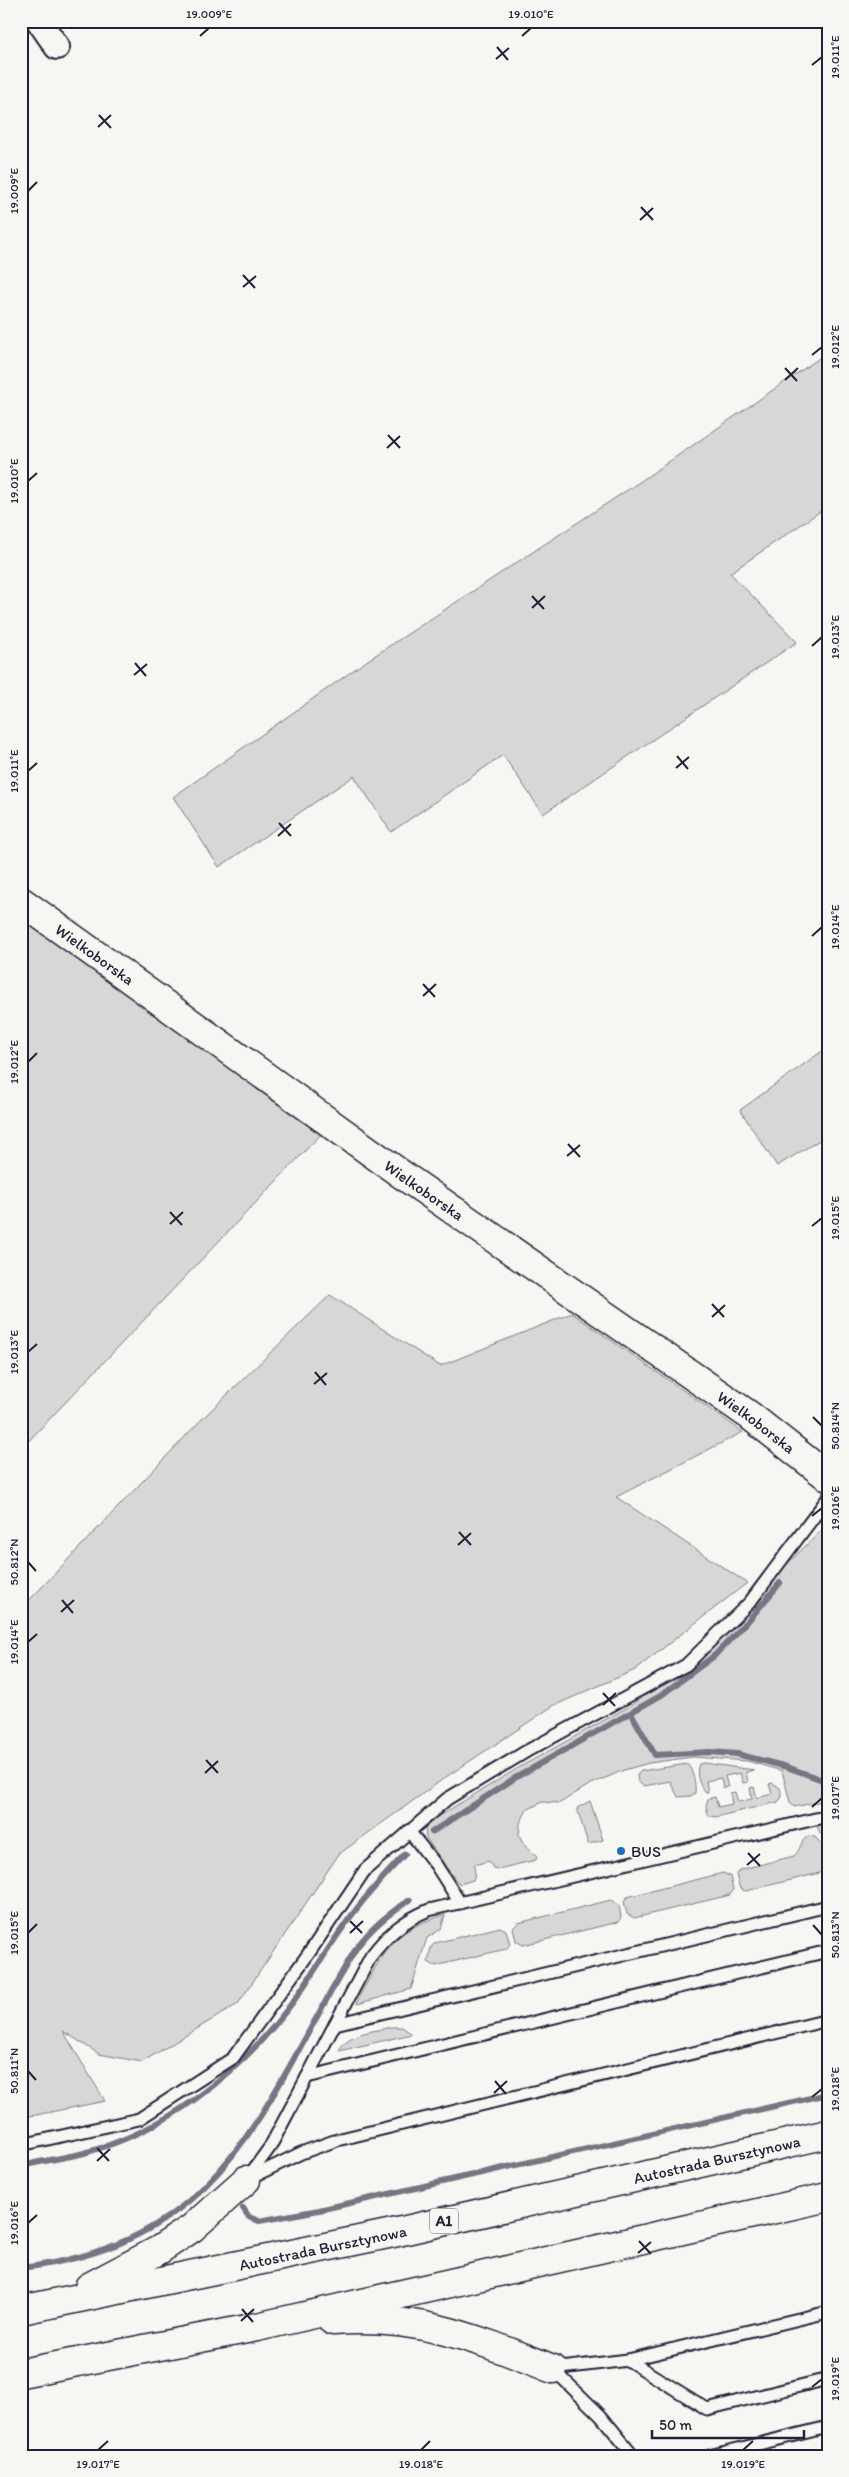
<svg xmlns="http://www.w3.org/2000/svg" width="849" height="2477" font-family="Itim,sans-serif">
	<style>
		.green { fill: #d7d7d7; stroke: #7c7c89 }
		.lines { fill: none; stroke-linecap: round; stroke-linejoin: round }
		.stream { stroke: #757583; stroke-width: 6 }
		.lane-casing { stroke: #22223b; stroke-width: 15 }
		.street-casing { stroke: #22223b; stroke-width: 28 }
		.secondary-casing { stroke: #22223b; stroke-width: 31 }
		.highway-casing { stroke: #22223b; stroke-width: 31 }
		.lane { stroke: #f6f6f2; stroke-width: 11 }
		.street { stroke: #f6f6f2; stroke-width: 24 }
		.secondary { stroke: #f6f6f2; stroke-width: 28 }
		.highway { stroke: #f6f6f2; stroke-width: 28 }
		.ticks { fill: none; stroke: #22223b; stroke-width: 2 }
		.poi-dot { fill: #1f6fb2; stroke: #f6f6f2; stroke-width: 2 }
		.labels { text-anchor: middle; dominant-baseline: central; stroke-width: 4; stroke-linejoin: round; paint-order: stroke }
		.shield { fill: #f6f6f2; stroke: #626272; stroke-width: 1 }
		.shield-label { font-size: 15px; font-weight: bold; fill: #22223b }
		.street-label { font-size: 16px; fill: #22223b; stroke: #f6f6f2 }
		.poi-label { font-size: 16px; fill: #22223b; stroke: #f6f6f2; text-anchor: start }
		.neatline { fill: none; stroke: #22223b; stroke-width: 2 }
		.ticks-label { font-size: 12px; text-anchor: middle; fill: #22223b }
	</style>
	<rect width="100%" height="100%" fill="#f6f6f2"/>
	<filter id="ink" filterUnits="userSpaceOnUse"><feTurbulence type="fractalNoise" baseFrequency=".02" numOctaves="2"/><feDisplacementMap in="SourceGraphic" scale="10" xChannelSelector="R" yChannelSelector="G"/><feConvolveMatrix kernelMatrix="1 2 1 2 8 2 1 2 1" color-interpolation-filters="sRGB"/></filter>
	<g filter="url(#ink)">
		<g class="green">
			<polygon points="828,352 828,506 730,573 797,642 543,814 503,755 391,832 354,776 219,867 173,797 368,660 641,481"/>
			<polygon points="34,923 325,1130 21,1449 21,936"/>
			<polygon points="828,1047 828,1135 777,1166 740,1110"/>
			<polygon points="330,1295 440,1366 572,1313 743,1432 616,1497 747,1583 635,1670 553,1706 446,1777 339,1854 238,2004 142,2062 99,2054 63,2031 105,2101 21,2118 21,1609 200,1421"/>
			<polygon points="828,1524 828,1800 794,1807 790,1802 782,1771 747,1761 693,1757 649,1763 624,1770 589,1785 560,1803 542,1802 527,1810 520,1823 519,1835 525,1846 537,1856 536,1860 498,1869 493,1868 489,1861 474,1865 475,1874 473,1880 460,1884 456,1881 426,1838 425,1829 429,1822 520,1767 628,1707 693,1664 751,1608 780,1571"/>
			<path d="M704 1763 754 1770 746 1772 748 1782 743 1783 740 1773 725 1776 728 1787 723 1788 721 1778 706 1781 708 1792H706C699 1787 695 1772 699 1764Z"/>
			<path d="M687 1764C693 1770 696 1784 695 1793L691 1796 678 1797 670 1781 644 1786 638 1782 637 1775 641 1771Z"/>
			<polygon points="773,1783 780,1788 782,1797 778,1802 715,1817 708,1815 706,1805 708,1799 715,1797 718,1807 732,1804 730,1793 735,1792 738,1802 752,1799 750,1788 754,1787 757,1798 772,1794 769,1784"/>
			<polygon points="590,1801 603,1840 588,1844 577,1808"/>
			<polygon points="828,1824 828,1842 820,1833 817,1826"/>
			<path d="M808 1836 815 1837 828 1851V1871L746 1891 740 1889 736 1875 739 1870 794 1856C801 1850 800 1841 808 1836Z"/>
			<polygon points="723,1873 730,1876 733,1890 730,1895 634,1918 627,1914 624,1902 627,1897"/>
			<polygon points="611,1900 619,1905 621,1917 618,1922 523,1945 516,1941 513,1928 518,1923"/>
			<path d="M445 1915 441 1929 427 1938 411 1989 357 2004C358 1995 365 1987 369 1979 388 1942 404 1926 445 1915Z"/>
			<polygon points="500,1927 506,1930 510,1944 506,1949 435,1966 428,1962 431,1947 435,1943"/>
			<path d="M390 2027H402L412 2034 339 2051C347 2032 373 2032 390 2027Z"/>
		</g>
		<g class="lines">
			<g class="stream">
				<polyline points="631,1713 655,1755 710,1752 737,1754 787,1767 828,1782"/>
				<polyline points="432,1832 515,1778 660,1696 714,1656 747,1622 780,1583"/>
				<path d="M21 2166C42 2161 64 2158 84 2153 165 2131 236 2076 286 2011 311 1979 330 1943 355 1911 370 1891 388 1872 405 1854"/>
				<polyline points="243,2208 249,2217 259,2221 319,2210 828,2094"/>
				<path d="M21 2268C230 2243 262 2102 357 1947 372 1927 389 1913 410 1900"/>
			</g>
			<g class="lane-casing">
				<g id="lane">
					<polyline points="409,1831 436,1865 460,1903"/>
					<polyline points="335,2024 828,1906"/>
					<polyline points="307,2077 828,1951"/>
					<polyline points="21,2145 139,2119 233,2058 309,1953 365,1870 447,1799 527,1751 686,1665 750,1602 828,1498"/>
					<polyline points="250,2178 301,2153 337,2140 828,2020"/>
					<path d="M246 2180 270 2147 371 1956C387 1935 404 1920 429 1910L828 1816"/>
					<polyline points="628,2360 707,2409 828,2379"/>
					<polyline points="553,2369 628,2360 828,2312"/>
					<polyline points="553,2369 601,2416 634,2456"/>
					<polyline points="709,2456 828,2427"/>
				</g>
			</g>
			<g class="street-casing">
				<polyline id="street" points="39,21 57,47"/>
			</g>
			<g class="secondary-casing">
				<g id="secondary">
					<path id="s1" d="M21 901 401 1174 749 1415 828 1477"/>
				</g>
			</g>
			<g class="highway-casing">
				<g id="highway">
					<polyline points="89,2287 159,2250 192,2228 246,2180"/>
					<path id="s2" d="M21 2310 393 2233 828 2134"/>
					<path d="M333 2321C421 2315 474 2338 553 2369"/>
					<polyline points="21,2373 257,2327 828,2197"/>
				</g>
			</g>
			<use href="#lane" class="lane"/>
			<use href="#street" class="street"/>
			<use href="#secondary" class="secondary"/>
			<use href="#highway" class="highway"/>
		</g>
	</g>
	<path class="ticks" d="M200 36 209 28M522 36 531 28M497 47 508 60M496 59 509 48M812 65 822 57M99 115 111 128M98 127 111 115M28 191 37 182M641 207 653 220M640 220 653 208M243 275 255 288M243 287 256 276M812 355 822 347M785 368 797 381M785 380 798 368M388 435 400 448M387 448 400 436M28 481 37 473M532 596 544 609M532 608 545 596M812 646 822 637M135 663 146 676M134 675 147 664M677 756 688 769M676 768 689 757M28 771 37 763M279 823 291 836M278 836 291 824M812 936 822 927M423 984 435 997M423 996 436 984M28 1062 37 1053M568 1144 580 1157M567 1156 580 1145M170 1212 182 1225M170 1224 183 1212M812 1226 822 1218M712 1304 724 1317M712 1317 725 1305M28 1352 37 1344M315 1372 326 1385M314 1384 327 1373M813 1417 822 1426M812 1516 822 1508M459 1532 471 1545M458 1545 471 1533M28 1562 36 1571M62 1600 73 1613M61 1612 74 1600M28 1642 37 1634M603 1693 615 1706M603 1705 616 1693M206 1760 218 1773M205 1773 218 1761M812 1807 822 1798M748 1853 760 1866M747 1865 760 1854M350 1921 362 1933M813 1925 822 1935M28 1933 37 1924M350 1933 363 1921M28 2071 36 2080M495 2081 506 2094M494 2093 507 2081M812 2097 822 2089M97 2148 109 2161M97 2161 110 2149M28 2223 37 2215M639 2241 651 2254M638 2253 651 2242M242 2309 253 2322M241 2321 254 2309M812 2387 822 2379M98 2450 108 2441M421 2450 430 2441M743 2450 753 2441"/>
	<circle class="poi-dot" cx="621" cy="1851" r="5"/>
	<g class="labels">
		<rect class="shield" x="430" y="2208.5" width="28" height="25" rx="4"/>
		<g class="shield-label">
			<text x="444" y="2221">A1</text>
		</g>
		<g class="street-label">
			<text stroke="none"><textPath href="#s1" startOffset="91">Wielkoborska</textPath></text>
			<text stroke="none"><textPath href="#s1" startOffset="496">Wielkoborska</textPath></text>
			<text stroke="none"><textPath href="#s1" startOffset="901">Wielkoborska</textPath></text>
			<text stroke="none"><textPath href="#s2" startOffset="712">Autostrada Bursztynowa</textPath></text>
			<text stroke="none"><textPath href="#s2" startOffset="308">Autostrada Bursztynowa</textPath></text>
		</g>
		<g class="poi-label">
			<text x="631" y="1851">BUS</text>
		</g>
	</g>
	<rect width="849" height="2477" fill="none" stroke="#f6f6f2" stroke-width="55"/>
	<path d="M652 2430v8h152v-8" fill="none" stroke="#22223b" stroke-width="2.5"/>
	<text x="659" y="2430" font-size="15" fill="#22223b" stroke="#f6f6f2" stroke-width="4" paint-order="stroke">50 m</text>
	<rect x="28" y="28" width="794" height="2422" class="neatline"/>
	<g class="ticks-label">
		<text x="209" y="18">19.009°E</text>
		<text x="531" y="18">19.010°E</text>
		<text transform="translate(835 57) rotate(-90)" y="4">19.011°E</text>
		<text transform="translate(14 191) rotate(-90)" y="4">19.009°E</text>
		<text transform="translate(835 347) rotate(-90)" y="4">19.012°E</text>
		<text transform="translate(14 481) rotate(-90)" y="4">19.010°E</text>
		<text transform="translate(835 637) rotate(-90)" y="4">19.013°E</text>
		<text transform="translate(14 771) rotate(-90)" y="4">19.011°E</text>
		<text transform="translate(835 927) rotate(-90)" y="4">19.014°E</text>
		<text transform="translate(14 1062) rotate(-90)" y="4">19.012°E</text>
		<text transform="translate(835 1218) rotate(-90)" y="4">19.015°E</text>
		<text transform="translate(14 1352) rotate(-90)" y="4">19.013°E</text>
		<text transform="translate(835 1426) rotate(-90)" y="4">50.814°N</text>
		<text transform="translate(835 1508) rotate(-90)" y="4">19.016°E</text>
		<text transform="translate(14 1562) rotate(-90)" y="4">50.812°N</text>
		<text transform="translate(14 1642) rotate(-90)" y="4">19.014°E</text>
		<text transform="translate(835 1798) rotate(-90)" y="4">19.017°E</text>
		<text transform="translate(14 1933) rotate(-90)" y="4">19.015°E</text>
		<text transform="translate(835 1935) rotate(-90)" y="4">50.813°N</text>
		<text transform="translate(14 2071) rotate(-90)" y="4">50.811°N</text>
		<text transform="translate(835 2089) rotate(-90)" y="4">19.018°E</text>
		<text transform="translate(14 2223) rotate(-90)" y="4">19.016°E</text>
		<text transform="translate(835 2379) rotate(-90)" y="4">19.019°E</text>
		<text x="98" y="2468">19.017°E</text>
		<text x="421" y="2468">19.018°E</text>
		<text x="743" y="2468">19.019°E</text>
	</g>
</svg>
